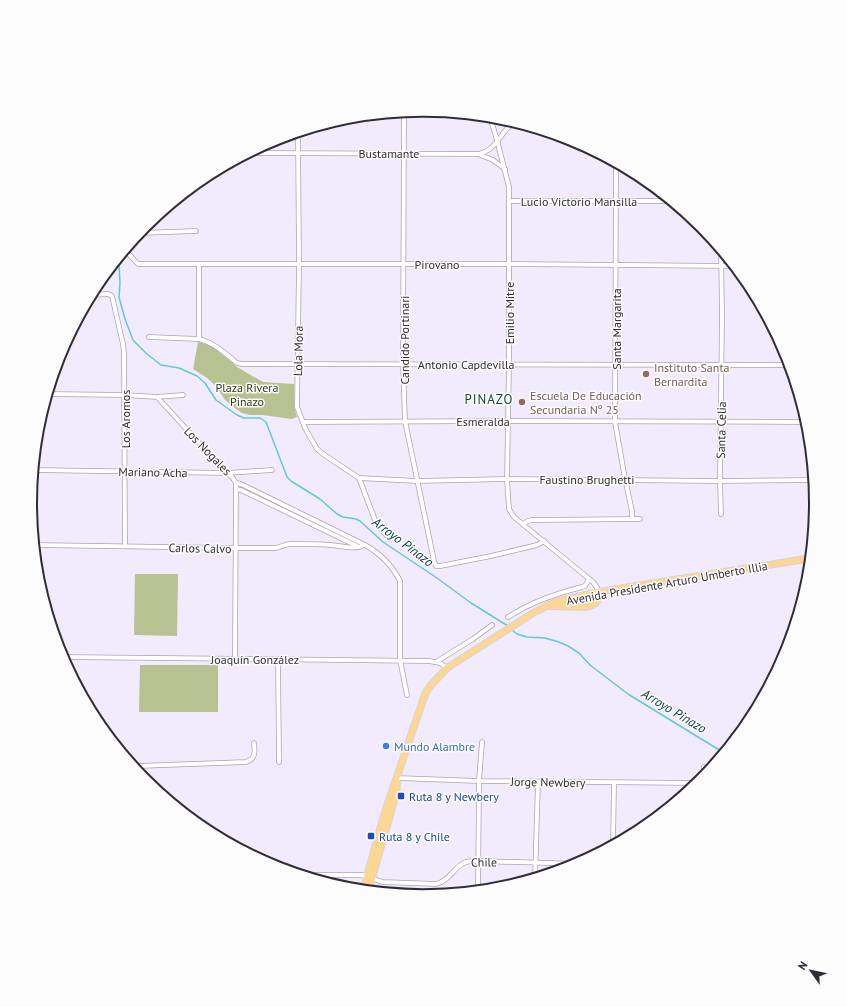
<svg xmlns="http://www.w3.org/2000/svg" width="847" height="1007" font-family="'PT Sans',sans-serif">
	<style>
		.green { fill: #b8c192 }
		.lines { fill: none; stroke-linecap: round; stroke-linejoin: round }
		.stream { stroke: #5fc9dc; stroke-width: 1.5 }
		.minor-casing { stroke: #aaa2b6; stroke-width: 5.5 }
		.tertiary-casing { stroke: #aaa2b6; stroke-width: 6 }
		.primary-casing { stroke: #d6d5d7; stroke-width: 8 }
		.minor { stroke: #fff; stroke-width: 4 }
		.tertiary { stroke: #fff; stroke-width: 4.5 }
		.primary { stroke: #fbd695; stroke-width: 6 }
		.education-dot { fill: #8d6e63; stroke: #fcfcfc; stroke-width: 1.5 }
		.shop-dot { fill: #3f7fe0; stroke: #fcfcfc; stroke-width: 1.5 }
		.transit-dot { fill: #1a4fb4; stroke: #fcfcfc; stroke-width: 1.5 }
		.labels { text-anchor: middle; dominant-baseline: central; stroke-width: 3; stroke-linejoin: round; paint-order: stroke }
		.street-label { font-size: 12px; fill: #302d36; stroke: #fcfcfc }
		.education-label { font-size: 12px; fill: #785e54; stroke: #fcfcfc; text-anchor: start }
		.park-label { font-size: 12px; fill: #323716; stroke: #fcfcfc }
		.shop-label { font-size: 12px; fill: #366cbe; stroke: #fcfcfc; text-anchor: start }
		.transit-label { font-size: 12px; fill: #164399; stroke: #fcfcfc; text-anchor: start }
		.neighbourhood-label { font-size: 13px; letter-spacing: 1px; fill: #104436; stroke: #fcfcfc }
		.water-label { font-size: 13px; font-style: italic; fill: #053a42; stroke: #fcfcfc }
		.rim { fill: none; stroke: #302d36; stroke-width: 2 }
	</style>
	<rect width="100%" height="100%" fill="#f2ebfd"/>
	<g class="green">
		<polygon points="198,342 209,345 218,351 237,367 263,382 294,384 294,406 297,417 292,419 262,415 250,415 242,413 236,409 225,400 216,386 207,378 193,369"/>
		<polygon points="135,574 178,574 177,636 134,635"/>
		<polygon points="140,665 218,665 218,712 139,712"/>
	</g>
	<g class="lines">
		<g class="stream">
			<polyline points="116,260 119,265 120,283 119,297 125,319 133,340 147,354 161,365 179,368 197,376 205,383 216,400 237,415 244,418 260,418 266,422 287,477 291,481 320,499 337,514 343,517 356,519 360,521 383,542 437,578 471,603 508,626"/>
			<polyline points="512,630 517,634 527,637 545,638 559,642 568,646 579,653 590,665 628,694 711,745 725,753"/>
		</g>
		<g class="minor-casing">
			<g id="minor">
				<polyline points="404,112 403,364 405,421 434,561 436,566 440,566 491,556 537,545 544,541"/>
				<polyline points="490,117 497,140 509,187 509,364 507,479 509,509 514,517 593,582 596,586 599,592"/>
				<polyline points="298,132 299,265 297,407 305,428 317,449 323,454 359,478 375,520 379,527 386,535"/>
				<path d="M249 153 478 154C498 150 499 132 515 122"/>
				<polyline points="478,154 493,160 505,169"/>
				<polyline points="616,162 615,422 625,479 632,511 632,519"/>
				<polyline points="510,201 672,201"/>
				<polyline points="139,233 196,231"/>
				<polyline points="125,250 138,264 510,264 735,266"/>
				<polyline points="199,265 199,339"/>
				<polyline points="91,295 108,294 112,296 123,344 124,354 125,546"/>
				<path d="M149 337 199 339C214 343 225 353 237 363L242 364 791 365"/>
				<polyline points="48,394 125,395 157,397 183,395"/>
				<polyline points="157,397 223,469 232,477 236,483 235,659"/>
				<polyline points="303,422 508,421 808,422"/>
				<polyline points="33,470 228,473 272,470"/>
				<polyline points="359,478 417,481 507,479 720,481 815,480"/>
				<path d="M236 483 241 484 365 545C381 554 392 565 400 581V660L407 695"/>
				<polyline points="236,489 241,490 357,546"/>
				<polyline points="721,514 720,481 722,315 721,249"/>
				<polyline points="523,524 528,521 531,520 640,519"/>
				<path d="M34 545 235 548H276C281 547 285 544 291 544 304 544 318 544 331 545 343 546 355 550 365 545"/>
				<path d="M508 617C515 613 521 609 528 606 545 597 563 592 582 587L585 586 589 579"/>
				<polyline points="61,657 429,661 440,663 447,668"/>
				<polyline points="278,659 279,762"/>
				<polyline points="436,662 473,639 492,625"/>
				<path d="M134 768 138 766 246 762C256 759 255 751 254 743"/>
				<polyline points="397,778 479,781 700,783"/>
				<polyline points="703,780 704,767"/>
				<polyline points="613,846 614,783"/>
				<path d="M370 877 379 881 383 882 436 884C450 881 454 866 466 862 470 861 475 861 479 861L581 864"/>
				<polyline points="535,879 538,782"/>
				<polyline points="478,892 479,781 482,742"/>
			</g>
		</g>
		<g class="tertiary-casing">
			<polyline id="tertiary" points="301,875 360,875 367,876"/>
		</g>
		<g class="primary-casing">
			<g id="primary">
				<path d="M550 606 585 607C595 605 599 603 599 592"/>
				<polyline points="363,891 384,815 423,700 426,692 431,685 447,668 533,613 555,602 568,599 599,592 812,558"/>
				<polyline points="368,892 396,794 397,784"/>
			</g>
		</g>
		<use href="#minor" class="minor"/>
		<use href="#tertiary" class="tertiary"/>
		<use href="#primary" class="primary"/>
	</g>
	<g class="education-dot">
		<circle cx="646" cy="374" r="4"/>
		<circle cx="522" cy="402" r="4"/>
	</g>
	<circle class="shop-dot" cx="386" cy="746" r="4"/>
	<g class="transit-dot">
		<rect x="397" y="792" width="8" height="8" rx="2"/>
		<rect x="367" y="832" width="8" height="8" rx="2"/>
	</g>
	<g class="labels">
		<g class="street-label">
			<text x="389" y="153">Bustamante</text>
			<text x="579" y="201">Lucio Victorio Mansilla</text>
			<text x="437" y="264">Pirovano</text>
			<text transform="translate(509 313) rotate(-90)">Emilio Mitre</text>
			<text transform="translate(616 329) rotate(-90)">Santa Margarita</text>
			<text transform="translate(404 340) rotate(-90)">Candido Portinari</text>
			<text transform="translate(298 351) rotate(-89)">Lola Mora</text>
			<text x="466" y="364">Antonio Capdevilla</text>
			<text transform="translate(125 419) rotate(-90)">Los Aromos</text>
			<text x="483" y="421">Esmeralda</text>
			<text transform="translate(721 430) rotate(-89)">Santa Celia</text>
			<text transform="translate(208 451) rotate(46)">Los Nogales</text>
			<text transform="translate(153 472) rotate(1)">Mariano Acha</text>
			<text x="587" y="479">Faustino Brughetti</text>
			<text transform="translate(200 548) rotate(1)">Carlos Calvo</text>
			<text transform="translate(667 583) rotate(-10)">Avenida Presidente Arturo Umberto Illia</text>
			<text x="255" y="659">Joaquín González</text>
			<text transform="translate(548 782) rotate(1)">Jorge Newbery</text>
			<text transform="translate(484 862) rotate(-1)">Chile</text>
		</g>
		<g class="education-label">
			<text x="654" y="367">Instituto Santa<tspan x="654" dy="14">Bernardita</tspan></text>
			<text x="530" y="395">Escuela De Educación<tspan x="530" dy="14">Secundaria Nº 25</tspan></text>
		</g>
		<g class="park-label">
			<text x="247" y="387">Plaza Rivera<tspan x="247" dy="14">Pinazo</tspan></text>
		</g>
		<g class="shop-label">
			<text x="394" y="746">Mundo Alambre</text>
		</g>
		<g class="transit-label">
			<text x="409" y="796">Ruta 8 y Newbery</text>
			<text x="379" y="836">Ruta 8 y Chile</text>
		</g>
		<g class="neighbourhood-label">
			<text x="489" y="399">PINAZO</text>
		</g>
		<g class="water-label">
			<text transform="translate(403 542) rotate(37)">Arroyo Pinazo</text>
			<text transform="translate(674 711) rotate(31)">Arroyo Pinazo</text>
		</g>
	</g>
	<path d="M0 0H847V1007H0ZM37 503a386 386 0 1 1 772 0a386 386 0 1 1-772 0Z" fill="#fcfcfc" fill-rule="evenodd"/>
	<path class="rim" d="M37 503a386 386 0 1 1 772 0a386 386 0 1 1-772 0Z"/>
	<g transform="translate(811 971) rotate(303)" stroke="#fcfcfc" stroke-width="3" paint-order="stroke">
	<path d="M0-3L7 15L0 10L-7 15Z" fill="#302d36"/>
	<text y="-6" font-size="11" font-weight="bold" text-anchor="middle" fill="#302d36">N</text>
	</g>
</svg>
